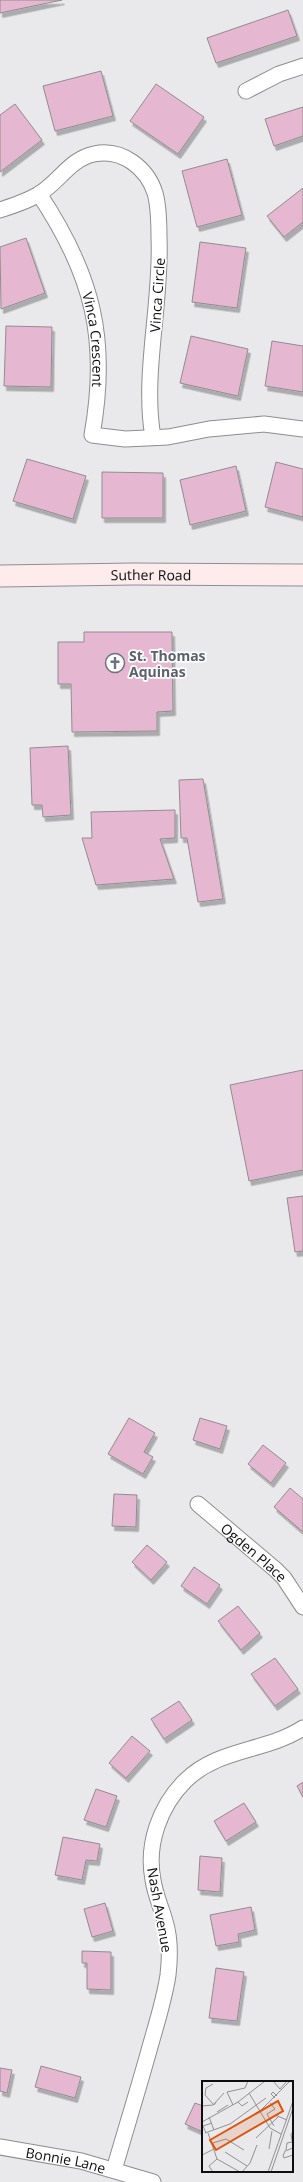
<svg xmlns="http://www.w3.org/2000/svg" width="303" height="2182" font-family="'Open Sans',sans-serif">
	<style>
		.building { fill: #e5b7d0; stroke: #908d8f; filter: url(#shadow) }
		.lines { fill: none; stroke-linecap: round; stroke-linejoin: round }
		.street-casing { stroke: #8e8e91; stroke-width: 17 }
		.secondary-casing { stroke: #8e8e91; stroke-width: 23 }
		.street { stroke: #fff; stroke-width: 15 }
		.secondary { stroke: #feebeb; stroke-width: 21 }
		.labels { text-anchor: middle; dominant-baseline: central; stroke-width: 3.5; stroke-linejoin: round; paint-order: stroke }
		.street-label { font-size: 14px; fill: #0d0d0e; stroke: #fff }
		.worship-label { font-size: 14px; font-weight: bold; fill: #5b616d; stroke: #fff; text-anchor: start }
		.inset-road { fill: none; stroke: #919193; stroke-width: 1 }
		.view { fill: #dd550c; fill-opacity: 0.15; stroke: #dd550c; stroke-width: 2 }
		.inset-edge { fill: none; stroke: #0d0d0e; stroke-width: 2 }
	</style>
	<defs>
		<filter id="shadow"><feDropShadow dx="2.5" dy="4.5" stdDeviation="0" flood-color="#0004"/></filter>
	</defs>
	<rect width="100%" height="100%" fill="#e9e9ec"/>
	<g class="building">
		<polygon points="0,0 62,0 0,13"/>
		<polygon points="288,10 297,36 216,63 207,38"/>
		<polygon points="101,71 113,116 55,131 43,86"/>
		<polygon points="156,84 204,117 178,154 130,121"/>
		<polygon points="15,104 42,140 0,172 0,115"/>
		<polygon points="303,107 303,136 274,146 265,119"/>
		<polygon points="227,159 242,215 197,227 182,171"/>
		<polygon points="303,188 303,222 284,237 267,216"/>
		<polygon points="26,238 45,293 1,309 0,247"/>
		<polygon points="200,242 246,248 237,308 192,302"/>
		<polygon points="6,326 52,327 51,387 4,386"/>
		<polygon points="191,336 248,349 238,396 180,383"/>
		<polygon points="272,341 303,346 303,392 265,386"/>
		<polygon points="27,459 86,476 73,519 13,501"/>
		<polygon points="276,462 303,469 303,517 265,507"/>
		<polygon points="236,466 246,511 190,525 180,480"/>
		<polygon points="102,472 163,473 163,518 102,518"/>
		<polygon points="84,632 172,632 173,711 157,712 157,731 72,732 71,684 58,684 58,642 84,642"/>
		<polygon points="68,746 71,815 43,817 42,805 32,805 30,748"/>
		<polygon points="203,779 223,899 198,902 187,838 181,838 179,780"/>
		<polygon points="175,810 175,838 160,839 174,879 96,885 82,838 92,838 91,812"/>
		<polygon points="303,1070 303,1170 249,1181 230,1085"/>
		<polygon points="303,1196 303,1251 295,1252 287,1198"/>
		<polygon points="129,1418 155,1433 144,1452 153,1457 143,1474 108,1454"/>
		<polygon points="200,1418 227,1426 220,1449 193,1440"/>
		<polygon points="263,1445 286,1463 271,1483 248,1464"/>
		<polygon points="290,1488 303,1499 303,1532 274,1507"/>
		<polygon points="114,1494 137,1495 136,1527 112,1526"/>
		<polygon points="147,1545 167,1562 151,1580 132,1562"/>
		<polygon points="194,1567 220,1585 207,1604 181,1586"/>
		<polygon points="238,1606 260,1633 241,1650 218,1621"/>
		<polygon points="275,1658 298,1689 275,1706 251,1674"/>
		<polygon points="179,1701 192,1720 164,1739 151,1719"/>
		<polygon points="132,1736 150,1751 126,1778 109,1763"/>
		<polygon points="303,1782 303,1797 297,1786"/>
		<polygon points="96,1789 117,1796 106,1827 84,1820"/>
		<polygon points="244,1803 256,1822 226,1841 214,1821"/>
		<polygon points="63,1837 100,1844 97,1861 86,1860 82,1880 55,1875"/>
		<polygon points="200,1856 222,1858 220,1892 198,1890"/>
		<polygon points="105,1903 113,1931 92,1937 84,1909"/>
		<polygon points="251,1907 255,1930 238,1934 239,1942 216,1946 210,1915"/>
		<polygon points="82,1951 111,1952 111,1990 87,1989 87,1963 82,1963"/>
		<polygon points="216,1968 244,1972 237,2021 209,2018"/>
		<polygon points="41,2066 81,2077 75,2098 35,2087"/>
		<polygon points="0,2068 12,2070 7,2093 0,2091"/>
		<polygon points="195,2103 203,2106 203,2132 185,2124"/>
	</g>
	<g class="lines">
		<g class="street-casing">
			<g id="street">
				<polyline points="246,91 279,74 303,66"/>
				<path id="s1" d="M39 194C93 275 109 340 92 435L125 439 168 437 209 429 264 424 303 429"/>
				<path d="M0 210C12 206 28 201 39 194 59 182 70 159 94 154 122 148 147 168 155 193 159 207 159 223 159 238 162 302 142 375 153 437"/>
				<path id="s2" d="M198 1504 276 1570 284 1578 303 1607"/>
				<path id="s3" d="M0 2147 81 2161 153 2182"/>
				<path d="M114 2170C125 2132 137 2093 148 2054 155 2028 164 2002 168 1975 170 1958 170 1937 165 1921 161 1907 155 1894 153 1880 146 1844 160 1806 185 1781 218 1748 266 1752 303 1728"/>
			</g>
		</g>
		<g class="secondary-casing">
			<g id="secondary">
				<path id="s4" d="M0 576 134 574 303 575"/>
			</g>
		</g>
		<use href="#street" class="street"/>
		<use href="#secondary" class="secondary"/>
	</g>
	<defs>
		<g id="church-ring" transform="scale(1)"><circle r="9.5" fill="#fff" stroke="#6b7280" stroke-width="1.5"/><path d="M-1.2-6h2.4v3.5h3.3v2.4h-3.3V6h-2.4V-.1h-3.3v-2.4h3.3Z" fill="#6b7280"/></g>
	</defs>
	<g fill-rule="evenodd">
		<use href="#church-ring" x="115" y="663"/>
	</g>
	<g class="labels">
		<g class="street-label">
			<text transform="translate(157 295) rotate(-86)">Vinca Circle</text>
			<text stroke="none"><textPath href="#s1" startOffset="158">Vinca Crescent</textPath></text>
			<text stroke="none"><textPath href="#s4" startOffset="151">Suther Road</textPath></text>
			<text stroke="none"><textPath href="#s2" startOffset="74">Ogden Place</textPath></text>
			<text transform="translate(160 1910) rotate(80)">Nash Avenue</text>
			<text stroke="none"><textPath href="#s3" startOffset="67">Bonnie Lane</textPath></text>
		</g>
		<g class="worship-label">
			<text x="129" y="655">St. Thomas<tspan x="129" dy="16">Aquinas</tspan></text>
		</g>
	</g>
	<g transform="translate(202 2081)">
		<rect width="91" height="91" fill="#e9e9ec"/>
		<path class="inset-road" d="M71 0 78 8 85 0M11 3 4 7 3 14 12 24 14 21M25 11 43 7 46 0M25 11 31 24M47 12 68 47 79 53M73 17 69 13 71 11 75 15M36 21 40 25 46 21M0 25 11 24 22 12M58 30 88 0M15 31 26 24M65 33 73 28 68 22M65 33 72 45M73 34 85 39M7 36 12 49M0 41 36 21 63 0M91 50 89 54 91 64M3 52 28 43 64 17M4 52 1 45 10 42M6 52 15 78 38 91M54 57 76 36M11 62 24 58 42 69M91 67 83 70 81 75 82 77 91 74M67 68 70 50M84 69 85 62 90 61M23 71 45 85M0 74 12 68M11 91 7 85 15 78M40 91 48 82 55 64M66 91 91 20M69 91 91 27"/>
		<path class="view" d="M76 20 81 30 14 69 8 59Z"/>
		<rect width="91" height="91" class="inset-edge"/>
	</g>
</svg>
